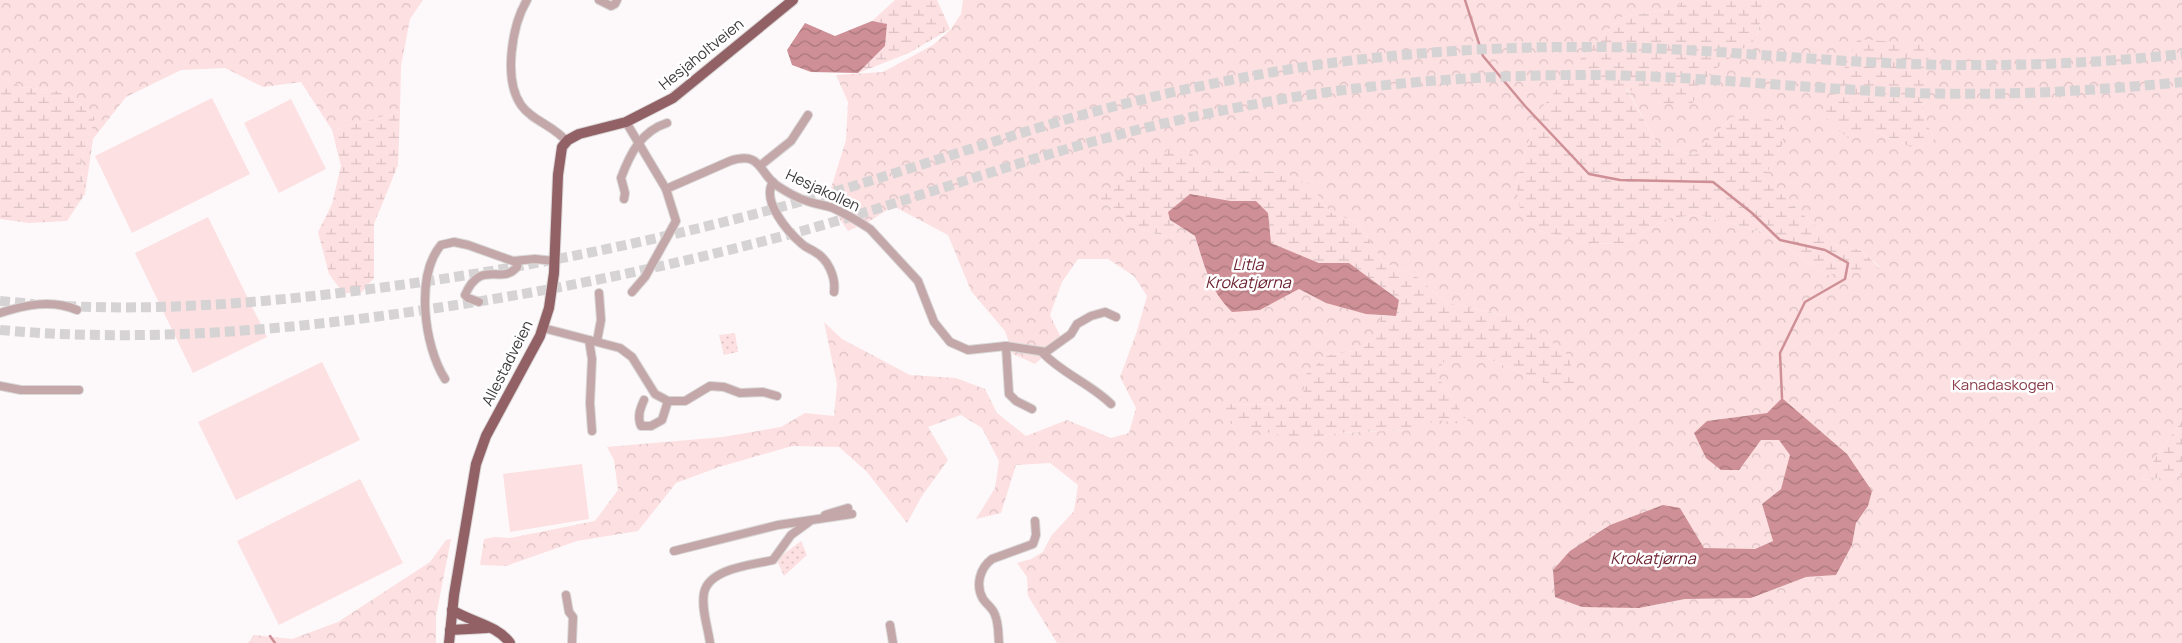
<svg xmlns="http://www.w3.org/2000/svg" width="2182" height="643" font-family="Manrope,sans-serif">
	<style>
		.green { fill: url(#green-dots) }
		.forest { fill: url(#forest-crowns); fill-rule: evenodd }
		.wetland { fill: url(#wetland-marsh) }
		.pitch { fill: #fde0e2 }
		.water { fill: url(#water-waves) }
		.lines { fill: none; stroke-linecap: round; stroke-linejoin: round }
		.stream { stroke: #ce9096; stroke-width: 2.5 }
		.major-tunnel { stroke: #d6d3d4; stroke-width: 10; stroke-dasharray: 10 5; stroke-linecap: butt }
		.minor-casing { stroke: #dad7d7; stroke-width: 10 }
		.major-casing { stroke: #dad7d7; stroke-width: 12 }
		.minor { stroke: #c3a7a9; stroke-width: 8 }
		.major { stroke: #926166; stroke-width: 10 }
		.labels { text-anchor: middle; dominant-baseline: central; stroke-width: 5; stroke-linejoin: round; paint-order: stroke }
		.street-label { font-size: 15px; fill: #3c3a3a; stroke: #fff }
		.park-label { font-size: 15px; fill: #883b47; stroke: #fff }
		.water-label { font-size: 16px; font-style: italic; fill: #6d2331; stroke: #fff }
	</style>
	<defs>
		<pattern id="green-dots" width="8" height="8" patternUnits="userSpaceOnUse" patternTransform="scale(1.25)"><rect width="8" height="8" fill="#fde0e2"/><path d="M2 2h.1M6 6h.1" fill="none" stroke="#dac1c3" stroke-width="1.8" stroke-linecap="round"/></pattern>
		<pattern id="forest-crowns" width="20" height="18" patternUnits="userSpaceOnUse" patternTransform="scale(1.25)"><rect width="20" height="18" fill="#fde0e2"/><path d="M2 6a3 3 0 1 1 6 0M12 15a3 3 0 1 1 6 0" fill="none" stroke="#dac1c3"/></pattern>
		<pattern id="wetland-marsh" width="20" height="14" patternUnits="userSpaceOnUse" patternTransform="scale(1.25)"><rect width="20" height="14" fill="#fde0e2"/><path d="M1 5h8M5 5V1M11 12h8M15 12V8" fill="none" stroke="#dac1c3"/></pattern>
		<pattern id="water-waves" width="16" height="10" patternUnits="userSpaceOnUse" patternTransform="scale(1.25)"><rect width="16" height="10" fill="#ce9096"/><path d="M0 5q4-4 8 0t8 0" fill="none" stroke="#a8777b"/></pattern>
	</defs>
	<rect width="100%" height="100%" fill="#fdf9fa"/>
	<g class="green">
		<polygon points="735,333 738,352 724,355 719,335"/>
		<polygon points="801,541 807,555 784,576 778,563 781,556"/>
	</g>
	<g class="forest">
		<polygon points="0,0 423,0 410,19 401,66 400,112 332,130 301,82 263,87 225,68 181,70 126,97 93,139 85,194 81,161 95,118 67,92 22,87 0,76"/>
		<path d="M963 0H1683L1677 8 1622 17 1586 52 1537 114 1516 184 1539 231 1586 243 1623 244 1668 218 1699 215 1766 233 1826 275 1880 267 1861 250 1837 246 1764 178 1782 145 1732 117 1694 155 1658 145 1626 87 1662 104H1692L1709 74 1755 40 1767 0H2182V421L2159 452 2142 480 2182 475V643H1057L1028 596 1027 577 1017 563 1031 559 1043 552 1051 536 1074 511 1078 485 1050 463 1016 465 1001 513 976 519 995 488 999 461 982 428 961 415 928 427 948 460 922 496 907 523 867 472 839 447 792 446 719 467 676 483 638 531 577 541 506 566 480 565 484 539 495 537 510 538 595 521 618 490 614 460 607 447 723 437 781 427 805 413 834 416 837 384 824 322 842 339 910 375 956 378 985 389 997 413 1026 436 1067 420 1111 438 1129 433 1136 408 1120 377 1137 331 1147 296 1134 276 1108 259H1078L1062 282 1050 315 1062 340 1035 364 1013 354 1005 331 971 291 948 235 893 206 870 221 848 231 827 201 846 140 848 102 836 75 883 72 933 45 951 29 961 14ZM1931 45 1924 85 1922 112 1934 139 1915 149 1871 130ZM1186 148 1206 169 1282 172 1310 185 1330 212 1358 223 1383 262 1419 278 1445 302 1523 320 1546 384 1484 357H1447L1436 374 1470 425 1439 419 1408 430 1336 433 1315 439 1225 422V404L1279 405 1303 399 1328 355 1360 350 1377 335 1383 315C1353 314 1326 302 1299 289L1260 310 1209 281 1195 236 1176 224 1171 238 1139 229 1098 198ZM1782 398 1868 506 1856 523 1852 545 1836 575 1806 577 1751 598 1685 599 1639 608 1680 508 1704 548 1755 549 1773 541 1762 504 1781 489 1791 455 1779 440H1761L1739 469 1707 421 1767 413Z"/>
		<polygon points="451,539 436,616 436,643 248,643 254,635 292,639 338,622 430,562 446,540"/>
	</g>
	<g class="wetland">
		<polygon points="895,0 937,0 950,29 909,53 858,73 885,46 887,24 872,21"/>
		<polygon points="1683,0 1767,0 1755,40 1709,74 1692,104 1662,104 1626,88 1658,145 1694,155 1732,117 1757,114 1784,126 1782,145 1764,178 1837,246 1861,250 1880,268 1826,275 1766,233 1699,215 1668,218 1623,244 1586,243 1539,231 1520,209 1516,184 1537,114 1586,52 1622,17 1677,8"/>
		<polygon points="1858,39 1931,45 1924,85 1922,112 1934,139 1915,149 1871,130 1848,138 1823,115"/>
		<polygon points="0,76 22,87 67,92 95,118 81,161 85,194 67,221 29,223 0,219"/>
		<polygon points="400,112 398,165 374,224 374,278 361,293 343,293 329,274 318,232 332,204 341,166 332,130"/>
		<polygon points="1186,148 1206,169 1282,172 1310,185 1330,212 1358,223 1383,262 1419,278 1445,302 1523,320 1568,355 1577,387 1546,384 1484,357 1447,357 1436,374 1471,426 1439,420 1408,430 1336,433 1315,439 1275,434 1224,422 1225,404 1279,405 1303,399 1305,375 1328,355 1360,350 1377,335 1381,316 1396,316 1349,263 1319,263 1271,243 1256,201 1231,201 1190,194 1170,220 1176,224 1171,238 1139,229 1098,198 1168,150"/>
		<polygon points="2182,421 2182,475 2142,480 2159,452"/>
	</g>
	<g class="pitch">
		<polygon points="212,98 250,174 132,233 95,156"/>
		<polygon points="291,99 326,169 279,193 244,123"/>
		<polygon points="208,217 267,337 193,373 135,253"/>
		<polygon points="322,362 360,440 236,500 198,422"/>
		<polygon points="582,464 589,519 510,532 503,474"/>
		<polygon points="360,479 403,563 279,625 237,541"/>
	</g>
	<g class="water">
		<polygon points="872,21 887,24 885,46 858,73 811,72 792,65 787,50 805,23 835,36"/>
		<path d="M1190 194 1231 201H1256L1268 213 1271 243 1319 263H1349L1399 300 1396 316 1366 314 1326 303 1299 289 1260 310 1232 312C1209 289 1205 267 1195 236L1170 220 1168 212Z"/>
		<polygon points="1782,398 1847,454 1872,491 1868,506 1856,523 1852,545 1836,575 1806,577 1751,598 1685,599 1639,608 1582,607 1555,597 1553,570 1570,551 1610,525 1663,505 1680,508 1704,548 1755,549 1773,541 1762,504 1781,489 1790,455 1779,440 1761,440 1739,470 1721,470 1706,458 1694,433 1707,421 1767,413"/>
	</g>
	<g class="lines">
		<g class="stream">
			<polyline points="1465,0 1483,56 1525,106 1589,174 1620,180 1713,182 1752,213 1780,240 1825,250 1848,263 1845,279 1805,302 1780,353 1782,398"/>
			<polyline points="270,636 275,643"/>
		</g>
		<g class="major-tunnel">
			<polyline points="0,301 34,304"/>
			<path d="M66 306C170 311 274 302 378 288 524 269 668 239 810 199 900 173 988 142 1078 116 1155 95 1232 78 1310 66 1406 52 1504 46 1601 47 1705 48 1809 61 1913 64 2003 67 2092 64 2182 54"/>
			<path d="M0 330C148 343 296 330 443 307 564 289 684 263 802 231 891 206 978 175 1067 149 1142 127 1218 110 1295 97 1390 82 1486 75 1583 75 1694 75 1804 89 1916 93 2005 96 2093 91 2182 82"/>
		</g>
		<g class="minor-casing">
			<g id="minor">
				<path d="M527 0C512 25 503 79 521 105 532 121 555 126 567 142"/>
				<polyline points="599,0 611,6 615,4 617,0"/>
				<path d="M626 122 666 189 730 161C761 151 758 171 776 185 785 191 797 198 807 201 815 204 825 205 833 208 846 214 858 221 870 229L918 281 934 322 950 342 968 350 1006 346 1046 352 1071 334 1077 324 1091 316 1105 312 1116 317"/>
				<polyline points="761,165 791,141 808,115"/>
				<path d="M773 182C761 201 788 232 802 244 806 248 811 249 815 252 828 259 836 277 834 292"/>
				<path d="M624 199 625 193 621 178C630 154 641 131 667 123"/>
				<polyline points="632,292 645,277 676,221 666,189"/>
				<path d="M479 302 468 298 465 295C481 258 501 286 517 267L518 261"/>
				<path d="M0 313C25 305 52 299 77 310"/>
				<polyline points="543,328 620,348 632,357 655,394 668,401 685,401 710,386 724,387 740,393 763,392 777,396"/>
				<polyline points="589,340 592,359 590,403 592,431"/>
				<polyline points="597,341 601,320 599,293"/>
				<polyline points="1006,346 1009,394 1016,401 1032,409"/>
				<path d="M1042 352C1061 373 1091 384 1111 404"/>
				<path d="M445 379C424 346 415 276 441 245L454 242 468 245 513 261 535 259 554 261"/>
				<polyline points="0,386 21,390 79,390"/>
				<path d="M644 400C640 409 637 417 641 426H651L662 420 668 401"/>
				<polyline points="825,515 848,508"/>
				<polyline points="674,551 778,525 852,514"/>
				<polyline points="566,595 569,612 573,617 572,643"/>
				<polyline points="890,625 893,643"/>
				<path d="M710 643C708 627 701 609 704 593 709 568 753 565 773 560L791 535 809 522"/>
				<path d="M999 643C998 634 999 624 995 615 993 608 987 605 983 599 975 585 980 568 992 559L1033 544 1036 535 1035 521"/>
			</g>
		</g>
		<g class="major-casing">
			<g id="major">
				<path d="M452 610C471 622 497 625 510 643"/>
				<polyline points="450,630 487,628"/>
				<polyline points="449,643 454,595 476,464 486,436 540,336 549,308 554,273 558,175 562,147 568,140 579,134 626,122 673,98 793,0"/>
			</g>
		</g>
		<use href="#minor" class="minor"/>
		<use href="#major" class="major"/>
	</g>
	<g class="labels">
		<g class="street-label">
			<text transform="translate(701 54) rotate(-39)">Hesjaholtveien</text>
			<text transform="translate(823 190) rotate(25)">Hesjakollen</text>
			<text transform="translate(507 363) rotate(-63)">Allestadveien</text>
		</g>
		<g class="park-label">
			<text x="2003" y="384">Kanadaskogen</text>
		</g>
		<g class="water-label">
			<text x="1248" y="264">Litla<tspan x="1248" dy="18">Krokatjørna</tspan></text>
			<text x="1653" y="558">Krokatjørna</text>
		</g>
	</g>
</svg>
